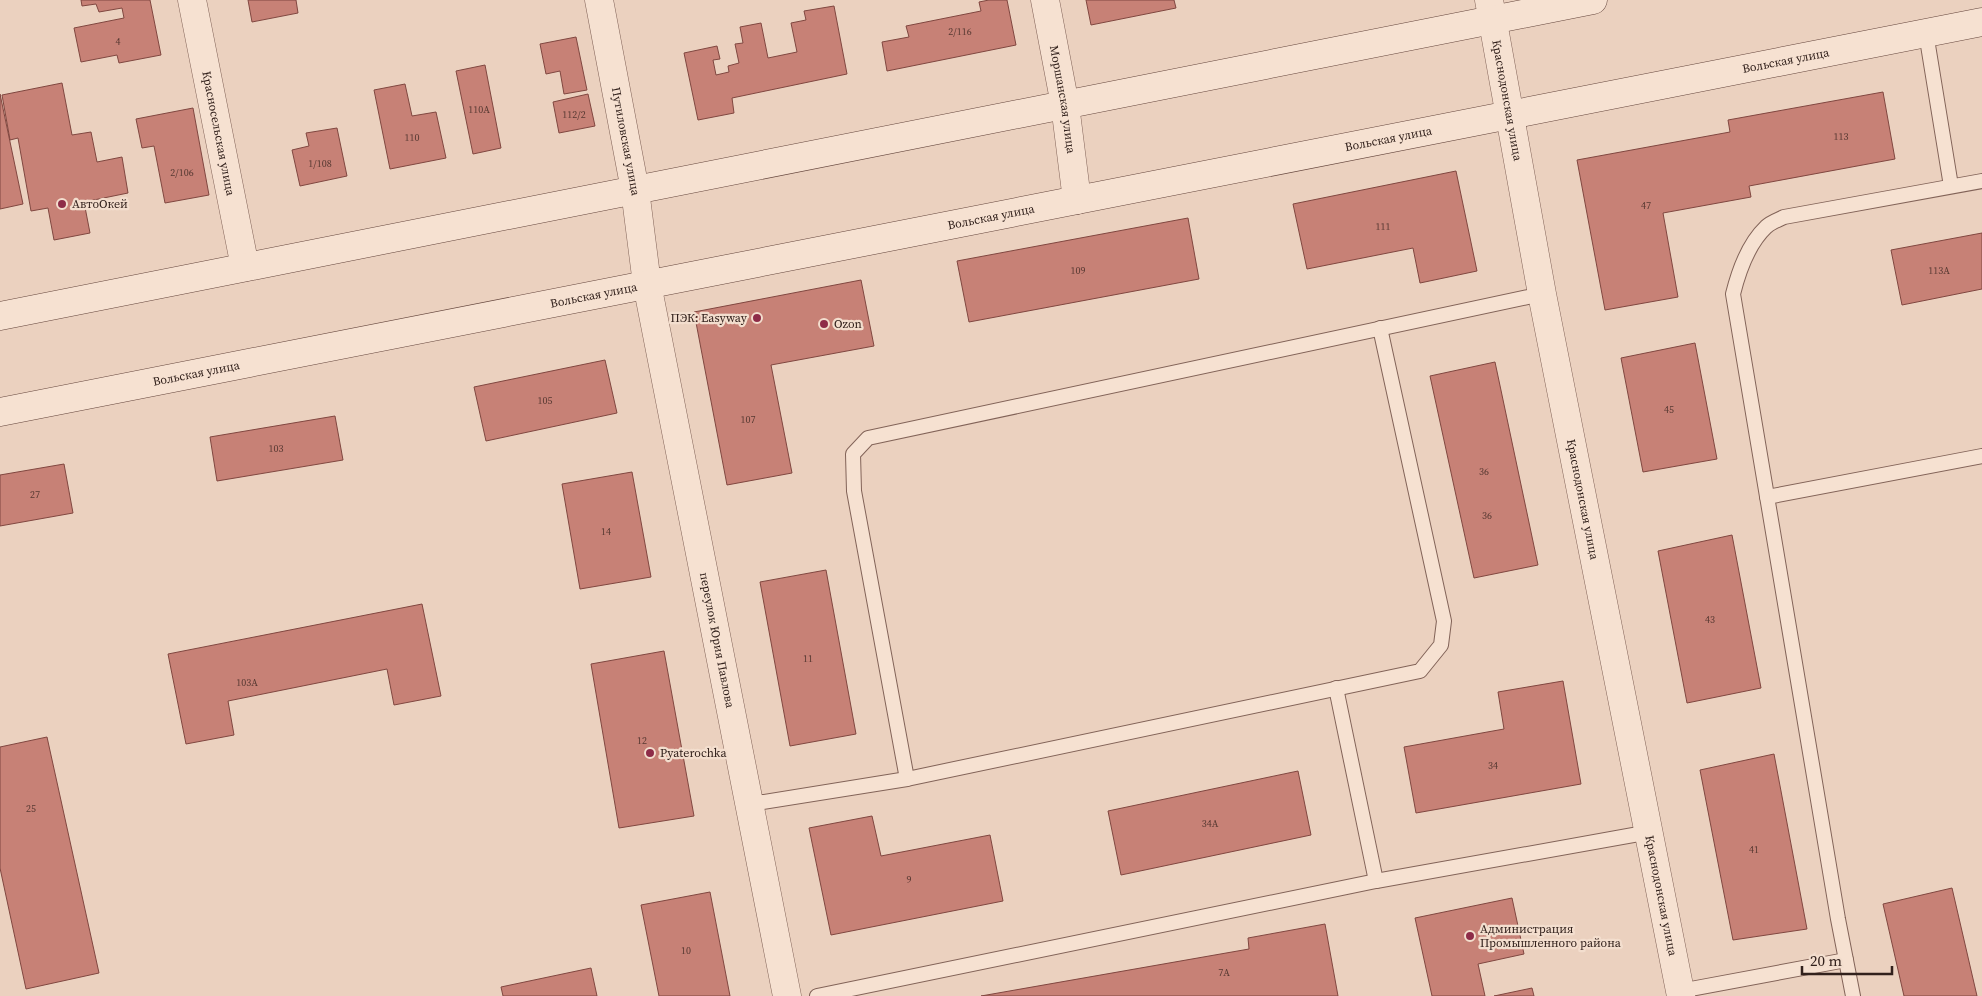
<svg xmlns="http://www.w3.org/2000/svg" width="1982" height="996" font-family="'Source Serif 4',serif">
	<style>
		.building { fill: #c78176; stroke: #804740 }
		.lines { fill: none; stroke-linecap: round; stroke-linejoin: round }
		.service-casing { stroke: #826358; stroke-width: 16 }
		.minor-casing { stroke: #826358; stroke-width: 29 }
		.secondary-casing { stroke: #64453c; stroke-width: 29 }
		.service { stroke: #f6e1d1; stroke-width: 14 }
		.minor { stroke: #f6e1d1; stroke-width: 28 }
		.secondary { stroke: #f6e1d1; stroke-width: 28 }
		.poi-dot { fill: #8e2c48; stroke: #f3dece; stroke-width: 2 }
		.labels { text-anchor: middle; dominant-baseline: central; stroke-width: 4.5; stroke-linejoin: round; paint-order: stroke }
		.number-label { font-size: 10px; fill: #573932 }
		.street-label { font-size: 12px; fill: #32211c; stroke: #f3dece }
		.poi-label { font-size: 12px; fill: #32211c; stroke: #f3dece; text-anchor: start }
	</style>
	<rect width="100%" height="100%" fill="#ebd1bf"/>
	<g class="building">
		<polygon points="81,0 150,0 161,55 119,63 117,55 81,62 74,28 124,18 122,8 99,12 96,4 82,6"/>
		<polygon points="248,0 296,0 298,13 252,22"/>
		<polygon points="989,0 1007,0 1016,45 887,71 882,42 909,37 906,26 981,11 979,2"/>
		<polygon points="1086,0 1174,0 1176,8 1091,25"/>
		<polygon points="834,6 847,74 732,98 734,113 698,120 684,53 717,46 720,59 713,60 716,75 729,72 728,66 739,63 735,44 743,43 740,27 761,23 768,58 797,52 791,23 806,20 804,11"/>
		<polygon points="576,37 587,90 564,94 560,71 546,74 540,44"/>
		<polygon points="485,65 501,148 473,154 456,71"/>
		<polygon points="62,83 72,135 91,132 97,162 122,157 128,193 84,202 90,233 54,240 48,208 31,211 18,138 10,140 2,95"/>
		<polygon points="405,84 412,116 436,112 446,158 390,169 374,90"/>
		<polygon points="1883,92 1895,159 1749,186 1751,197 1663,213 1678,297 1605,310 1577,160 1730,132 1728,120"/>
		<polygon points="0,94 23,204 0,209"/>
		<polygon points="588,94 595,126 559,133 553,102"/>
		<polygon points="193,108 209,195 165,203 154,146 142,148 136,119"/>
		<polygon points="337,128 347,176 300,186 292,150 309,146 306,133"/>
		<polygon points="1456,171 1477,271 1420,283 1413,248 1307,269 1293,204"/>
		<polygon points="1188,218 1199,279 969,322 957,261"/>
		<polygon points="1982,233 1982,289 1902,305 1891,250"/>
		<polygon points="861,280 874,346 771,365 792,473 727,485 694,312"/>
		<polygon points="1695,343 1717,459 1643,472 1621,358"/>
		<polygon points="605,360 617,413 486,441 474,387"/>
		<polygon points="1495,362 1538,565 1474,578 1430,376"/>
		<polygon points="335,416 343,460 217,481 210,437"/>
		<polygon points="64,464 73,513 0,526 0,475"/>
		<polygon points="632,472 651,577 580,589 562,484"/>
		<polygon points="1732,535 1761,688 1687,703 1658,551"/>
		<polygon points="826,570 856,734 790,746 760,582"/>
		<polygon points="422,604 441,696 394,705 387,669 228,701 234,735 186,744 168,654"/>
		<polygon points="664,651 694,816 619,828 591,664"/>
		<polygon points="1563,681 1581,784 1416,813 1404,747 1504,729 1498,692"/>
		<polygon points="47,737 99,973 26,989 0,868 0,747"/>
		<polygon points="1774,754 1807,929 1733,940 1700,770"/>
		<polygon points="1298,771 1311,835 1121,875 1108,811"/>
		<polygon points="872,816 881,856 990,835 1003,901 831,935 809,828"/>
		<polygon points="1952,888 1977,996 1904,996 1883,904"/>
		<polygon points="710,892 730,996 659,996 641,905"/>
		<polygon points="1512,898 1524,954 1478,964 1485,996 1432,996 1415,918"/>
		<polygon points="1325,924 1338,996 981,996 1249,949 1248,938"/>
		<polygon points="591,968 597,996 503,996 501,987"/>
		<polygon points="1532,988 1534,996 1494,996"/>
	</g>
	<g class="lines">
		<g class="service-casing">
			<g id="service">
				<polyline points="1926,33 1951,186"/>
				<polyline points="1767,497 1982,456"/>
				<polyline points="1336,688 1376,881"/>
				<polyline points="907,779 854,491 853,454 868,438 1542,294"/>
				<polyline points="751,804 907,779 1420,671 1441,645 1444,621 1380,328"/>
				<polyline points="1680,991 1846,960"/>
				<polyline points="817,996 1376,881 1650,832"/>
				<path d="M1853 996 1838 919 1733 294C1739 270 1748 244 1766 227 1771 222 1778 220 1784 217L1982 181"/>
			</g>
		</g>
		<g class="minor-casing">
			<g id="minor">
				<path id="s1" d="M192 0 245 267"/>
				<path id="s2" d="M599 0 635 190 647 284 787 996"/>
				<path id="s3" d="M1045 0 1065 105 1077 200"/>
				<path id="s4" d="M1489 0 1542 294 1681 996"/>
			</g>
		</g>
		<g class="secondary-casing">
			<g id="secondary">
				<polyline points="0,316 1593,0"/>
				<path id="s5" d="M0 412 1982 22"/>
			</g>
		</g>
		<use href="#service" class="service"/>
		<use href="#minor" class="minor"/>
		<use href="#secondary" class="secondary"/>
	</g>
	<g class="poi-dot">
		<circle cx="62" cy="204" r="5"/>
		<circle cx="757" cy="318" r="5"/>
		<circle cx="824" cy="324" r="5"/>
		<circle cx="650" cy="753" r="5"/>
		<circle cx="1470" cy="936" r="5"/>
	</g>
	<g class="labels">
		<g class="number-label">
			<text x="960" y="31">2/116</text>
			<text x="118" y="41">4</text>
			<text x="479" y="109">110А</text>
			<text x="574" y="114">112/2</text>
			<text x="1841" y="136">113</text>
			<text x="412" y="137">110</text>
			<text x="320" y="163">1/108</text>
			<text x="182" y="172">2/106</text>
			<text x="1646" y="205">47</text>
			<text x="1383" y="226">111</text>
			<text x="1078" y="270">109</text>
			<text x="1939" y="270">113А</text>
			<text x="545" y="400">105</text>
			<text x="1669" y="409">45</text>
			<text x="748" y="419">107</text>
			<text x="276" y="448">103</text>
			<text x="1484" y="471">36</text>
			<text x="35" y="494">27</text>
			<text x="1487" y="515">36</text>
			<text x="606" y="531">14</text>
			<text x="1710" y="619">43</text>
			<text x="808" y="658">11</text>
			<text x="247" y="682">103А</text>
			<text x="642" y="740">12</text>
			<text x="1493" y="765">34</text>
			<text x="31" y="808">25</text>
			<text x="1210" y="823">34А</text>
			<text x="1754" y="849">41</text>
			<text x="909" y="879">9</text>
			<text x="686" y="950">10</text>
			<text x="1224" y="972">7А</text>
		</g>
		<g class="street-label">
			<text stroke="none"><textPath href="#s5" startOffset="1820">Вольская улица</textPath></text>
			<text stroke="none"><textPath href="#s3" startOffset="101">Моршанская улица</textPath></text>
			<text stroke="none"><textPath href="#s4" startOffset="102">Краснодонская улица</textPath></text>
			<text stroke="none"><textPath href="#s1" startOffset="136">Красносельская улица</textPath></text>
			<text stroke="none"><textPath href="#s5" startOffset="1415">Вольская улица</textPath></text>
			<text stroke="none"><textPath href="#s2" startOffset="144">Путиловская улица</textPath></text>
			<text stroke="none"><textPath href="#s5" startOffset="1010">Вольская улица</textPath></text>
			<text stroke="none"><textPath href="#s5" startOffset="605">Вольская улица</textPath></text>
			<text stroke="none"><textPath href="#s5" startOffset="200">Вольская улица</textPath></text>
			<text stroke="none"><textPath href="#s4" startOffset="508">Краснодонская улица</textPath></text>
			<text stroke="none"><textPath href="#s2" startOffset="651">переулок Юрия Павлова</textPath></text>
			<text stroke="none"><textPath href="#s4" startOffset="912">Краснодонская улица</textPath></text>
		</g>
		<g class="poi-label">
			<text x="72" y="204">АвтоОкей</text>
			<text x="747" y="318" text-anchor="end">ПЭК: Easyway</text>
			<text x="834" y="324">Ozon</text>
			<text x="660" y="753">Pyaterochka</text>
			<text x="1480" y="929">Администрация<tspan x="1480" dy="14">Промышленного района</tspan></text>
		</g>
	</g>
	<path d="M1802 966v8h90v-8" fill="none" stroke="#32211c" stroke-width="2.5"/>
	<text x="1810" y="966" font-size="15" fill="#32211c" stroke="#f3dece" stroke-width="4" paint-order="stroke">20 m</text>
</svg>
